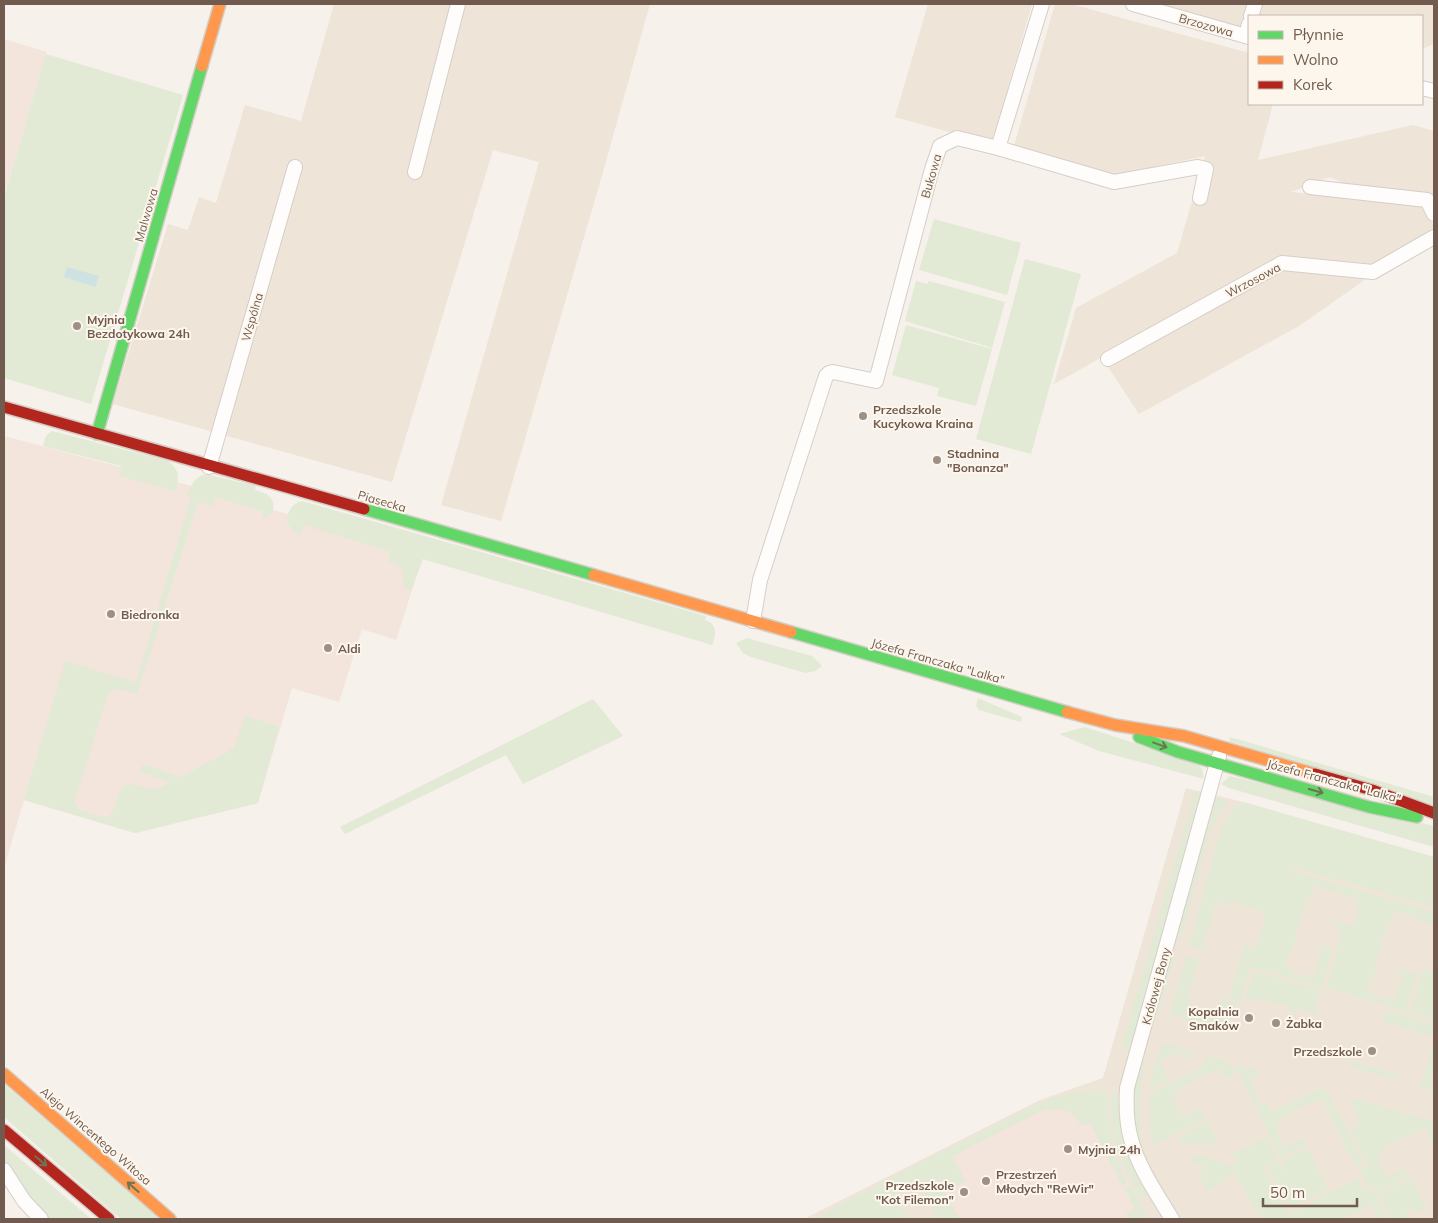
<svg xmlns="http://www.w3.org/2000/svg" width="1438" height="1223" font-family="Mulish,sans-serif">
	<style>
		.residential { fill: #eee4d8 }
		.commercial { fill: #f3e4dc }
		.green { fill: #e2ead6 }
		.water { fill: #cee2e4 }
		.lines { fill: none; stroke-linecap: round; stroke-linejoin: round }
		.street-casing { stroke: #d5cec9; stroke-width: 16 }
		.fast-casing { stroke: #d3cdc5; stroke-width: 14 }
		.slow-casing { stroke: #d3cdc5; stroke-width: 14 }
		.jam-casing { stroke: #d3cdc5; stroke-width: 14 }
		.street { stroke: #fefdfc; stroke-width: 14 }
		.fast { stroke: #63d668; stroke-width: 11 }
		.slow { stroke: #ff974d; stroke-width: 11 }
		.jam { stroke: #b3261e; stroke-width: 11 }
		.oneway { stroke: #6d7453 }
		.poi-dot { fill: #9f9085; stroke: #fdf6ec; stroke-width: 2 }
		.labels { text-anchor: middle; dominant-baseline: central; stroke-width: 4; stroke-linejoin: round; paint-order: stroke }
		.street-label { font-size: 12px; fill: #705b4e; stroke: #fdf6ec }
		.poi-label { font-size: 12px; font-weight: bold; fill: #705b4e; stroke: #fdf6ec; text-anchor: start }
	</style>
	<rect width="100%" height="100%" fill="#f6f1ea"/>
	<g class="residential">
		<polygon points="334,4 650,4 601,179 501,521 441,505 539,162 493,150 392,482 113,404 168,224 188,230 199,197 216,203 245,105 301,121"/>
		<polygon points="928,4 1032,4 992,144 895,117"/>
		<polygon points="1055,4 1071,4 1249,53 1249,104 1273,104 1258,160 1413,125 1434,131 1434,201 1347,185 1330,177 1291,192 1424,206 1434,227 1372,267 1281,257 1054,384 1076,308 1177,253 1205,156 1109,176 1013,149"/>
		<polygon points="1158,4 1247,4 1241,28"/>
		<polygon points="1261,4 1434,4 1434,44 1422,49 1422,16 1258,16"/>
		<polygon points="1284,270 1369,277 1299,326 1139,414 1108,367"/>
		<polygon points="1186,788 1243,802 1434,857 1434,1219 804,1219 1040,1100 1103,1078"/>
	</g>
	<g class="commercial">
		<polygon points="4,39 47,52 4,197"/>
		<polygon points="4,436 195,487 325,525 422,559 396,640 362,629 339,702 292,688 258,803 135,833 24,800 4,868"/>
		<polygon points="1080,1091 1149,1219 959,1219 931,1165"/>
	</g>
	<g class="green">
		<polygon points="46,54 183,95 91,404 4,378 4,198"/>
		<polygon points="934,219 1021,243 1007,295 919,270"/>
		<polygon points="1025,259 1081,274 1031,454 976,439"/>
		<polygon points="916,281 927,284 929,281 1005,302 992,348 905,321"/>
		<polygon points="906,325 992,349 976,406 937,396 939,388 892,375"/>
		<path d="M52 431 168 461C180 469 179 478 176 491L119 476 121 466 43 446 46 436Z"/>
		<path d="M205 474 256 486 255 490C260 491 266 493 270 497 277 504 273 518 262 518L264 512 215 497 212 506 198 502 137 694 117 689 108 694 75 800C76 807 78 809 84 811 90 813 98 817 104 817 118 817 114 792 125 786 135 781 146 790 156 789L171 782 140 772 143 764 181 777 234 748 245 715 279 727 258 803 135 833 24 800 65 661 136 682 191 498 187 496C191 486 193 478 205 474Z"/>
		<path d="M302 501 706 616 705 620C718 624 716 635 712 645L423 559 411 591 402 587C405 574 403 565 388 561L391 552 304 525 301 534 292 530 287 522C287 512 291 504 302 501Z"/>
		<polygon points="747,638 812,656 822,666 815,671 805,673 751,657 743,653 736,643"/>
		<polygon points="978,698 1022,717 1021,722 979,710 976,705"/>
		<polygon points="593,699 623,736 523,784 506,755 345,834 340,827"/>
		<polygon points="1085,727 1198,764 1202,769 1204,779 1099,751 1059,734"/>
		<polygon points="1230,737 1434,797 1434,809 1229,741"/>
		<polygon points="1230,776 1434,826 1434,847 1229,788 1221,784"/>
		<polygon points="1196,792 1200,793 1189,833 1182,870 1129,1050 1124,1049 1122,1046 1194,793"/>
		<polygon points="1217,798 1228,801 1212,826 1179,942 1177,941 1176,934"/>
		<polygon points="1243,802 1434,857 1434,907 1292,867 1290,871 1434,912 1434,925 1425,923 1425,919 1423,919 1422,922 1413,919 1414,916 1395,911 1391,923 1388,922 1373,977 1371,977 1367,990 1373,993 1372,996 1388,1000 1389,997 1395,999 1402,975 1398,974 1399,969 1417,974 1406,1011 1326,988 1333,963 1335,963 1336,961 1334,960 1335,954 1338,954 1338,952 1336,951 1341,934 1332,920 1354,926 1359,906 1357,905 1358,899 1313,886 1310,899 1306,899 1291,953 1289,953 1285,966 1291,968 1290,972 1306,977 1308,974 1314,976 1321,951 1317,949 1319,945 1333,949 1322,987 1250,967 1239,1006 1229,996 1244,944 1256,948 1266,912 1230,902 1229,905 1217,902 1202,950 1189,946 1221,828 1236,805"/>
		<polygon points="1175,954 1156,1023 1153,1018 1170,956"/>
		<polygon points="1186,956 1199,960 1187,1003 1193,1005 1193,1008 1211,1013 1212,1010 1218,1012 1222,998 1228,999 1235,1007 1228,1031 1170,1015"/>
		<polygon points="1423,969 1434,972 1434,1019 1411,1012"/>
		<polygon points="1253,971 1321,990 1314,1014 1298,1009 1297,1012 1288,1010 1288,1006 1261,999 1260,1002 1245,998"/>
		<polygon points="1387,1010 1420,1019 1420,1022 1423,1022 1423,1020 1434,1023 1431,1036 1383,1022"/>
		<polygon points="1434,1039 1434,1065 1430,1081 1434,1083 1434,1091 1420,1087"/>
		<polygon points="1162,1043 1192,1051 1192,1055 1185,1060 1180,1051 1160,1061 1169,1080 1153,1087 1150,1085 1154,1066 1155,1066 1155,1063"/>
		<polygon points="1208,1056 1229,1062 1235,1074 1225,1079 1219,1069 1209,1074 1207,1073 1178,1088 1179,1091 1173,1094 1176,1102 1174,1103 1181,1117 1200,1108 1205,1118 1153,1146 1150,1131 1150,1093 1201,1068"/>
		<path d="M1140 1062 1145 1063C1139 1087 1137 1129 1144 1152 1148 1164 1156 1175 1162 1186L1159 1188C1135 1142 1129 1113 1140 1062Z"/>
		<polygon points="1352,1062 1399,1075 1397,1080 1351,1067"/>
		<polygon points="1236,1064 1257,1071 1259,1076 1250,1080 1260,1101 1254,1104 1234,1065"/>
		<polygon points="4,1084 160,1219 121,1219 4,1117"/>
		<polygon points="1320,1089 1328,1092 1364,1163 1356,1167 1322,1099 1311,1104 1310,1103 1280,1118 1282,1121 1275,1124 1279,1132 1277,1133 1284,1147 1303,1138 1307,1146 1281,1158 1255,1106 1265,1102 1271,1112"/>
		<path d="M1098 1090 1108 1092C1106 1124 1113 1153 1127 1182L1122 1185 1090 1123 1081 1126C1075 1112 1064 1107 1050 1112L1047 1108 953 1156 965 1181 945 1192 959 1219H938L929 1203H927L925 1198 926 1197 919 1183 893 1197 901 1210 904 1209 908 1217 905 1219H817L826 1212C877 1185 928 1158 980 1133 1017 1114 1055 1091 1098 1090Z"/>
		<path d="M1112 1092 1117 1097 1120 1104 1129 1155 1135 1171 1149 1194 1143 1198 1140 1196C1122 1165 1106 1129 1112 1092Z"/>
		<polygon points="1350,1098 1434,1121 1434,1147 1425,1128 1383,1147 1384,1150 1378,1154 1381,1161 1379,1163 1387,1177 1405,1168 1409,1176 1377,1192 1373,1185 1368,1187 1360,1170 1368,1165 1351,1129 1361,1124 1349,1099"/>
		<polygon points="1207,1121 1219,1146 1200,1143 1181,1145 1177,1138 1180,1136 1182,1137 1184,1136 1183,1134"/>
		<path d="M1267 1137 1278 1160 1263 1168 1289 1213 1298 1208 1299 1210 1301 1209V1207L1307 1204 1308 1205 1310 1204V1202L1358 1178 1365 1191 1372 1188 1387 1219H1379L1371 1205 1342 1219H1257L1260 1217 1234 1173 1221 1181 1222 1183 1207 1191 1197 1173 1204 1169 1200 1163 1193 1166 1189 1159C1197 1153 1222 1161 1230 1166L1238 1161 1231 1153H1236Z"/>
		<polygon points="4,1145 91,1219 44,1219 4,1165"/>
		<polygon points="1308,1148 1328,1190 1290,1208 1267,1168 1279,1163 1283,1171 1286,1170 1282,1161"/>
		<polygon points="1411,1178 1426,1209 1416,1214 1412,1208 1405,1211 1409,1218 1391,1219 1378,1194 1384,1191 1385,1193 1387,1192 1387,1190"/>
		<polygon points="1131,1185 1147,1216 1143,1219 1129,1219 1126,1213 1135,1208 1124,1188"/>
	</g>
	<polygon class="water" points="67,267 99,276 95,287 64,277"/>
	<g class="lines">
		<g class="street-casing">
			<g id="street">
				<polyline points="1133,4 1249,37"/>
				<polyline points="1251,16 1255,4"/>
				<polyline points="1246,36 1249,24"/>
				<polyline points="1422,88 1434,91"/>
				<polyline points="998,148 1042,4"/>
				<polyline points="415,172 458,4"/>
				<polyline points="1310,187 1427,200 1434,214"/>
				<polyline points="1108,359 1282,263 1373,272 1434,237"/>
				<polyline points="209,467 295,167"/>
				<polyline points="753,621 760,580 826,376 829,373 833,372 876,381 932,169 940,146 957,138 998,148 1114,182 1198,167 1206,169 1200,198"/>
				<polyline points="4,1170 24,1201 41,1219"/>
				<path d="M1172 1219C1157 1194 1138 1167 1131 1139 1126 1122 1126 1105 1127 1088L1219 756"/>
			</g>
		</g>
		<g class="fast-casing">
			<g id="fast">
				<polyline points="97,434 202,66"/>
				<polyline points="364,509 594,575"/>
				<polyline points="791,632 1067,712"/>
				<polyline points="1139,737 1178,752 1369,807 1417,817"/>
			</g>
		</g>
		<g class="slow-casing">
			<g id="slow">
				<polyline points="202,66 220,4"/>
				<polyline points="594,575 791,632"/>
				<polyline points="1067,712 1115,725 1184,736 1315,774"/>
				<polyline points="4,1074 170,1219"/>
			</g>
		</g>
		<g class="jam-casing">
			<g id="jam">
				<polyline points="4,407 364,509"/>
				<polyline points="1315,774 1372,790 1434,813"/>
				<polyline points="4,1130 109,1219"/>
			</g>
		</g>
		<use href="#street" class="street"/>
		<use href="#fast" class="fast"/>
		<use href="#slow" class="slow"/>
		<use href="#jam" class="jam"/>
	</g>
	<defs><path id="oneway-shaft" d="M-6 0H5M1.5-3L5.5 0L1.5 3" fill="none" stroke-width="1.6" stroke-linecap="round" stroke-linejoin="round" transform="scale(1.25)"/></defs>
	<g class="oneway">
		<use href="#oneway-shaft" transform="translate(1160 745) rotate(20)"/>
		<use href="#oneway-shaft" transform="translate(1316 791) rotate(16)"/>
		<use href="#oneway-shaft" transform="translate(41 1161) rotate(40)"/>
		<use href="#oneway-shaft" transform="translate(133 1187) rotate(-139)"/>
	</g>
	<g class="poi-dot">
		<circle cx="77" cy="326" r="5"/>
		<circle cx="863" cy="416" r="5"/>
		<circle cx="937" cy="460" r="5"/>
		<circle cx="111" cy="614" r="5"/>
		<circle cx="328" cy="648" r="5"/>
		<circle cx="1249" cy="1018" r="5"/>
		<circle cx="1276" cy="1023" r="5"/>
		<circle cx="1372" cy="1051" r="5"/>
		<circle cx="1068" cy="1149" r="5"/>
		<circle cx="986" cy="1181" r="5"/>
		<circle cx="964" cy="1192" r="5"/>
	</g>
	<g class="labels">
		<g class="street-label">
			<text transform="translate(1206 25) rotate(16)">Brzozowa</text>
			<text transform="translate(931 176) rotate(-74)">Bukowa</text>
			<text transform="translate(146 215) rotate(-74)">Malwowa</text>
			<text transform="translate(1253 280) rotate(-28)">Wrzosowa</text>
			<text transform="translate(252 317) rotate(-74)">Wspólna</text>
			<text transform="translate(382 501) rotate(16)">Piasecka</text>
			<text transform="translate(938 661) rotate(16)">Józefa Franczaka "Lalka"</text>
			<text transform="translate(1334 781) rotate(15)">Józefa Franczaka "Lalka"</text>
			<text transform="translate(1156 986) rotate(-75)">Królowej Bony</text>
			<text transform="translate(96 1136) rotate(41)">Aleja Wincentego Witosa</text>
		</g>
		<g class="poi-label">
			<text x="87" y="319">Myjnia<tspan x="87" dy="14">Bezdotykowa 24h</tspan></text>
			<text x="873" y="409">Przedszkole<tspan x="873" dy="14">Kucykowa Kraina</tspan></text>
			<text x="947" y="453">Stadnina<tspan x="947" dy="14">"Bonanza"</tspan></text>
			<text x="121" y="614">Biedronka</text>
			<text x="338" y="648">Aldi</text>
			<text x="1239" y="1011" text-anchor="end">Kopalnia<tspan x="1239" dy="14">Smaków</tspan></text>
			<text x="1286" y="1023">Żabka</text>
			<text x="1362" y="1051" text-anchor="end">Przedszkole</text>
			<text x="1078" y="1149">Myjnia 24h</text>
			<text x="996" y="1174">Przestrzeń<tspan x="996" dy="14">Młodych "ReWir"</tspan></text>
			<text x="954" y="1185" text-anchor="end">Przedszkole<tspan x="954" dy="14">"Kot Filemon"</tspan></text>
		</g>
	</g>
	<rect width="1438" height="1223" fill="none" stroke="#705b4e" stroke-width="10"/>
	<rect x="1248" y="15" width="175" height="90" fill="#fdf6ec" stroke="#c5b8ad"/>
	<rect x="1258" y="31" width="25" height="8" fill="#63d668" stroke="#c5b8ad"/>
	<text x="1293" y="40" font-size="15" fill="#705b4e">Płynnie</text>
	<rect x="1258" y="56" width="25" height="8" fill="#ff974d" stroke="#c5b8ad"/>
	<text x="1293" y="65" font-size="15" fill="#705b4e">Wolno</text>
	<rect x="1258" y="81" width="25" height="8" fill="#b3261e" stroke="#c5b8ad"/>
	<text x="1293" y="90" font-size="15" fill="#705b4e">Korek</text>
	<path d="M1263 1198v8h94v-8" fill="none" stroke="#705b4e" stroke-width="2.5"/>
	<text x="1270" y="1198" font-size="15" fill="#705b4e" stroke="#fdf6ec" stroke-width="4" paint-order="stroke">50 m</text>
</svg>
